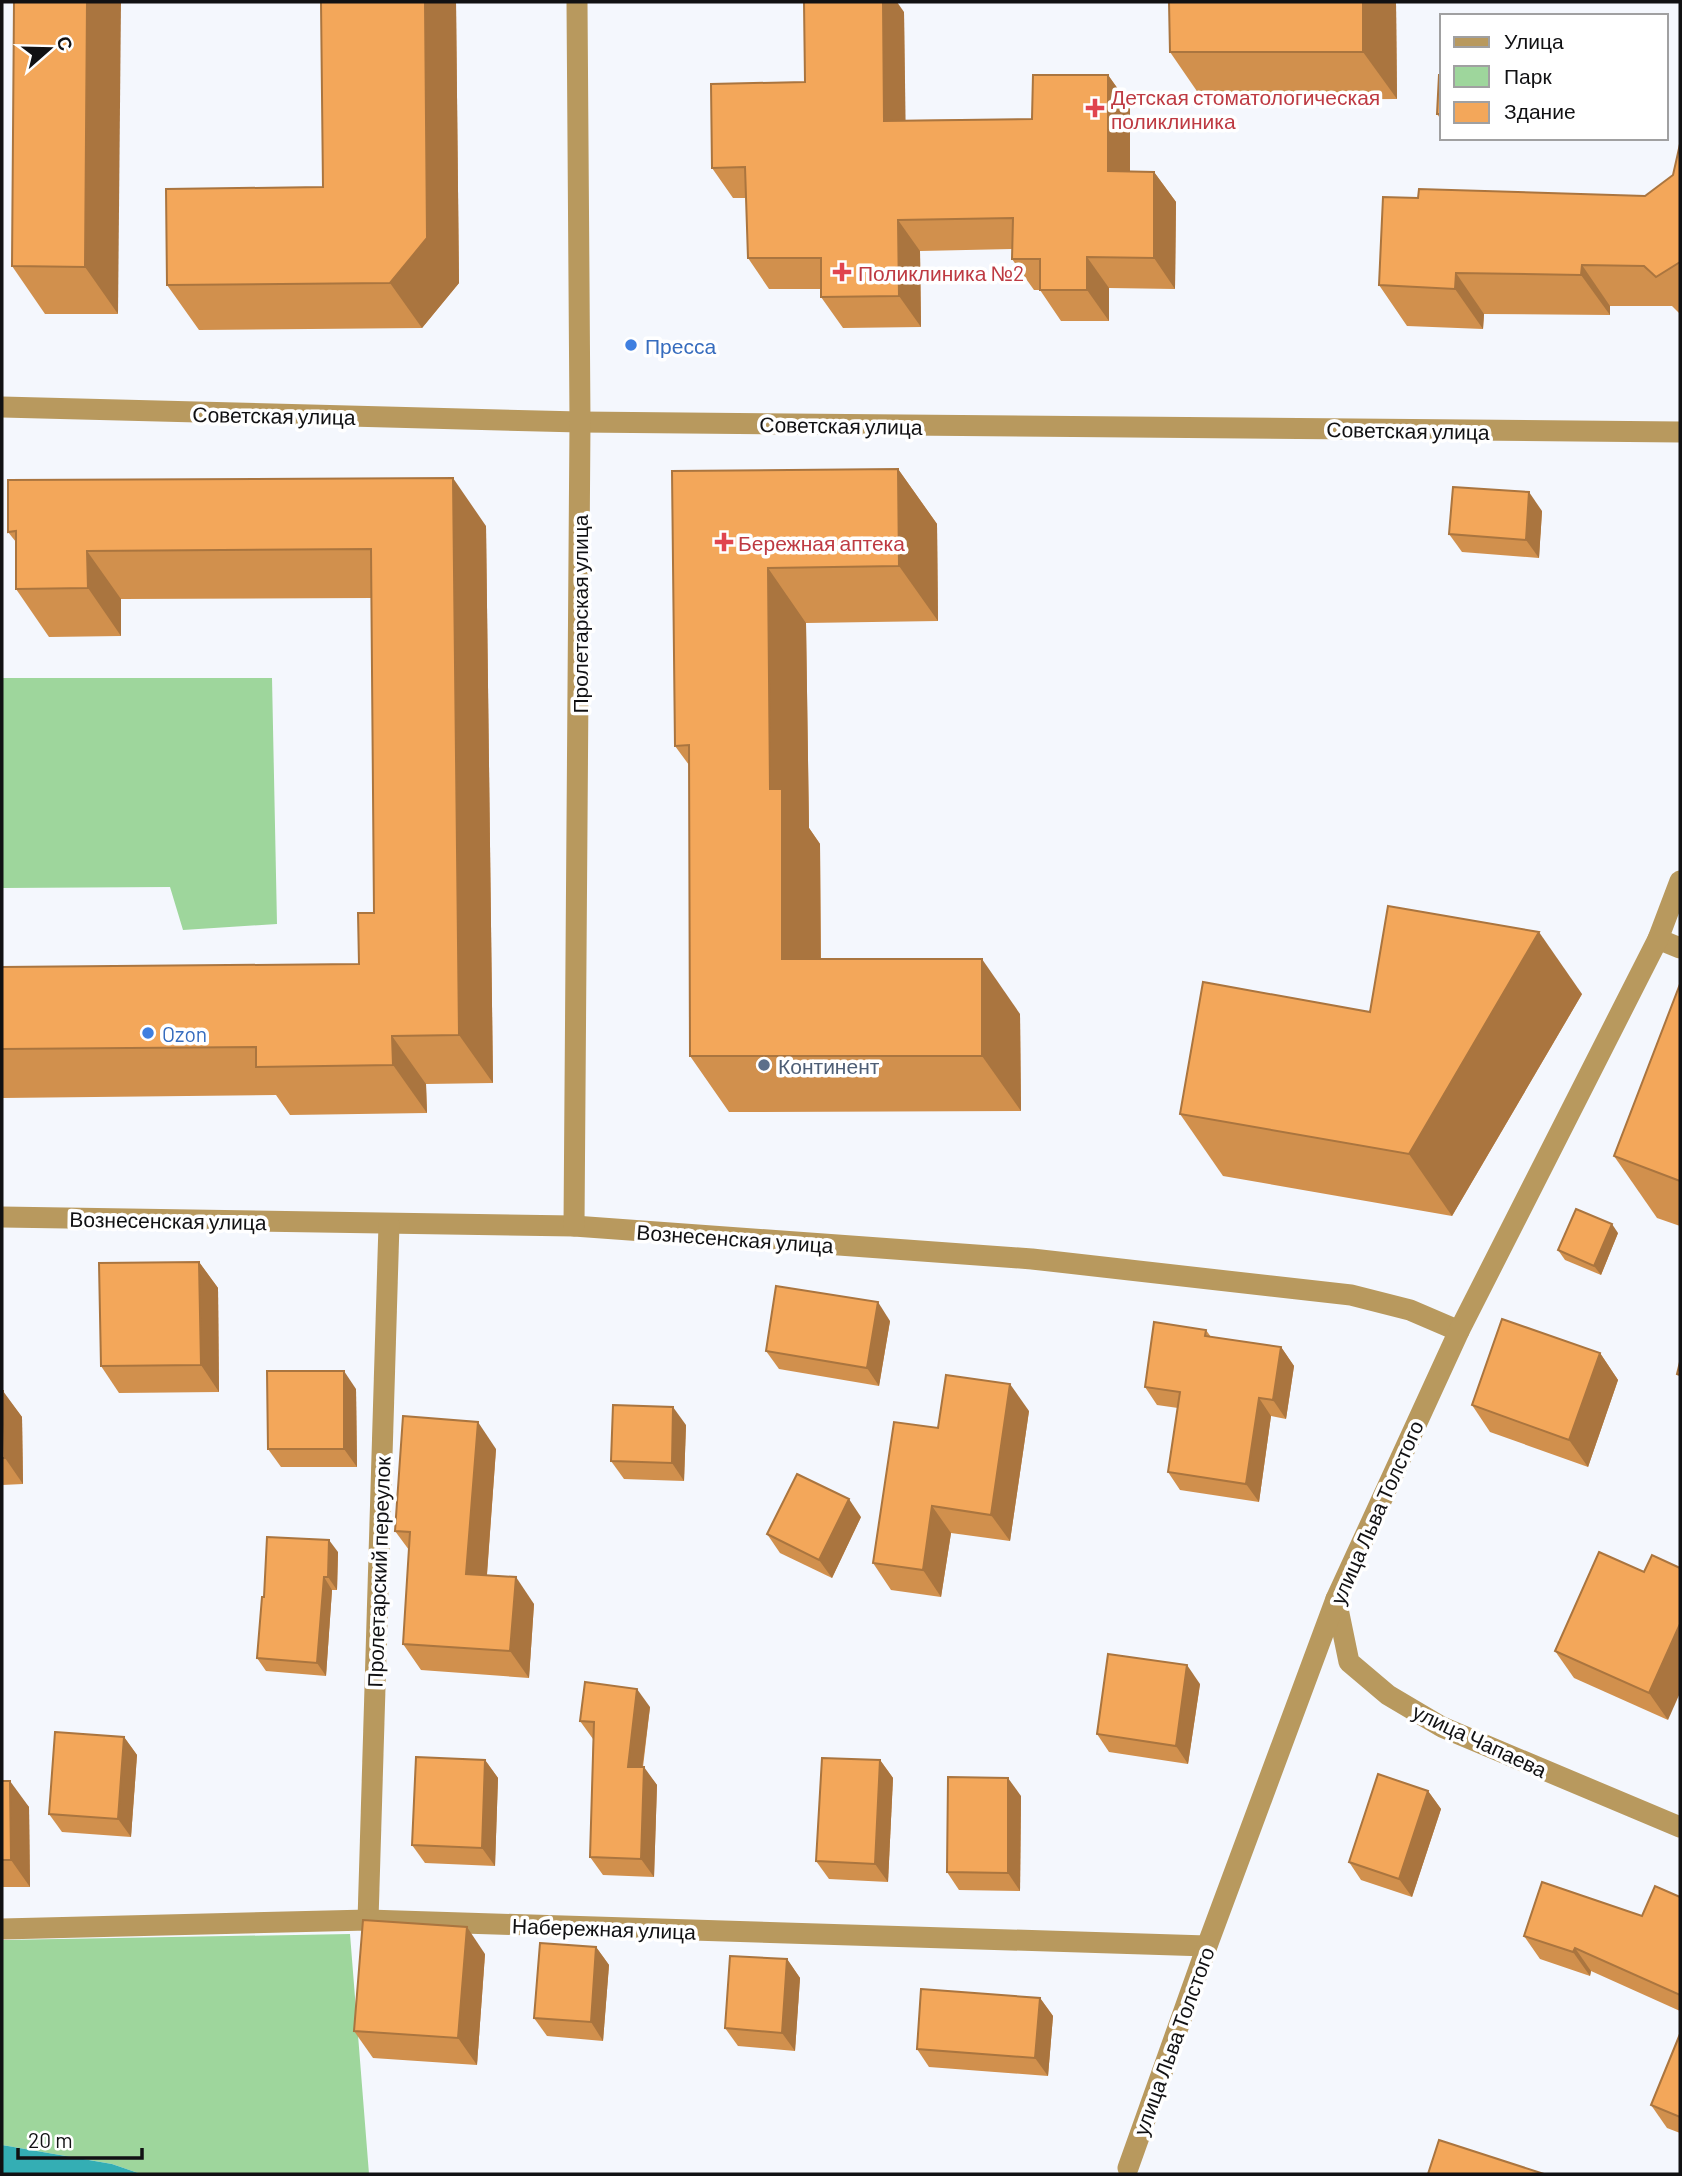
<svg xmlns="http://www.w3.org/2000/svg" width="1682" height="2176" font-family="Barlow,sans-serif">
	<style>
		.green { fill: #9ed69c }
		.water { fill: #34aeb4 }
		.lines { fill: none; stroke-linecap: round; stroke-linejoin: round }
		.minor { stroke: #b8995e; stroke-width: 21 }
		.wall { fill: #d1904d }
		.shaded-wall { fill: #aa753f }
		.building { fill: #f3a75a; stroke: #aa753f; stroke-width: 2 }
		.health-dot { fill: #e0444e; stroke: #fff; stroke-width: 2.5 }
		.shop-dot { fill: #3f7fe0; stroke: #fff; stroke-width: 2.5 }
		.service-dot { fill: #5c6f8a; stroke: #fff; stroke-width: 2.5 }
		.labels { text-anchor: middle; dominant-baseline: central; stroke-width: 7; stroke-linejoin: round; paint-order: stroke }
		.health-label { font-size: 21px; fill: #be3a42; stroke: #fff; text-anchor: start }
		.shop-label { font-size: 21px; fill: #366cbe; stroke: #fff; text-anchor: start }
		.street-label { font-size: 21px; fill: #111113; stroke: #fff }
		.service-label { font-size: 21px; fill: #4e5e75; stroke: #fff; text-anchor: start }
	</style>
	<rect width="100%" height="100%" fill="#f4f7fd"/>
	<g class="green">
		<polygon points="2,678 272,678 277,924 183,930 170,887 2,888"/>
		<polygon points="350,1934 369,2174 141,2174 112,2164 2,2145 2,1940"/>
	</g>
	<polygon class="water" points="2,2145 112,2164 141,2174 2,2174"/>
	<g class="lines">
		<g class="minor">
			<polyline points="2,407 580,422 1680,432"/>
			<polyline points="1658,939 1680,948"/>
			<polyline points="2,1217 574,1226 1032,1259 1351,1295 1410,1310 1459,1331"/>
			<polyline points="574,1226 580,422 577,2"/>
			<polyline points="1336,1599 1349,1662 1388,1695 1442,1727 1680,1827"/>
			<polyline points="368,1920 389,1224"/>
			<polyline points="2,1929 368,1920 1207,1946"/>
			<polyline points="1128,2168 1207,1946 1336,1599 1459,1331 1658,939 1680,881"/>
		</g>
	</g>
	<g class="wall">
		<polygon points="14,2 118,314 45,314 12,266"/>
		<polygon points="321,2 456,2 459,283 422,328 199,330 167,285 323,187"/>
		<polygon points="1396,2 1397,99 1203,100 1170,52"/>
		<polygon points="904,12 905,120 1032,119 1108,75 1130,106 1130,171 1154,172 1176,202 1175,289 1109,288 1109,321 1061,321 1040,290 1034,290 1012,259 1012,249 920,251 921,327 843,328 821,297 821,289 769,289 748,258 746,198 733,198 712,168 805,82"/>
		<polygon points="1442,75 1442,121 1437,114"/>
		<polygon points="1680,144 1680,314 1672,306 1610,306 1610,315 1484,314 1483,329 1407,326 1379,285 1418,198 1645,196 1673,175"/>
		<polygon points="898,469 937,524 938,621 806,623 809,828 820,844 821,959 1020,1014 1021,1111 729,1112 690,1056 689,765 675,746 672,471"/>
		<polygon points="1542,511 1539,558 1462,552 1449,534"/>
		<polygon points="486,526 493,1083 426,1084 427,1113 290,1115 276,1095 2,1098 2,967 359,964 374,913 372,598 121,599 121,636 49,637 16,589 16,542 8,532"/>
		<polygon points="1680,984 1680,1226 1657,1218 1614,1156"/>
		<polygon points="1582,994 1452,1216 1223,1176 1180,1114 1370,1012"/>
		<polygon points="1618,1233 1601,1275 1565,1260 1558,1250"/>
		<polygon points="199,1262 218,1288 219,1392 119,1393 101,1366"/>
		<polygon points="890,1321 879,1386 779,1369 766,1351"/>
		<polygon points="1206,1330 1211,1337 1281,1347 1294,1366 1286,1419 1271,1416 1259,1502 1180,1490 1168,1472 1178,1408 1157,1405 1145,1387"/>
		<polygon points="1600,1353 1618,1380 1588,1467 1490,1432 1472,1405"/>
		<polygon points="356,1389 357,1467 281,1467 268,1449"/>
		<polygon points="2,1391 22,1417 23,1484 2,1485"/>
		<polygon points="1029,1411 1010,1541 951,1533 941,1597 891,1590 873,1563 938,1428"/>
		<polygon points="686,1425 684,1481 624,1479 611,1461"/>
		<polygon points="496,1449 487,1575 534,1604 529,1678 421,1670 403,1644 409,1550 395,1531"/>
		<polygon points="861,1517 832,1578 780,1553 767,1534"/>
		<polygon points="338,1552 337,1590 332,1590 326,1676 266,1671 257,1658 264,1597"/>
		<polygon points="1599,1552 1668,1720 1574,1678 1555,1651"/>
		<polygon points="1200,1684 1188,1764 1109,1752 1097,1734"/>
		<polygon points="650,1707 643,1767 657,1785 654,1877 603,1875 590,1857 593,1739 580,1721"/>
		<polygon points="124,1737 137,1755 131,1837 62,1832 49,1814"/>
		<polygon points="485,1760 498,1778 495,1866 425,1863 412,1845"/>
		<polygon points="880,1760 893,1778 888,1882 829,1879 816,1861"/>
		<polygon points="2,1781 29,1807 30,1887 2,1887"/>
		<polygon points="1428,1791 1441,1809 1412,1897 1361,1880 1349,1862"/>
		<polygon points="1021,1796 1020,1891 959,1890 947,1872"/>
		<polygon points="1680,1897 1680,2011 1591,1971 1590,1976 1540,1959 1524,1936 1642,1916"/>
		<polygon points="596,1947 609,1965 603,2041 547,2036 534,2018"/>
		<polygon points="485,1954 477,2065 373,2058 354,2031"/>
		<polygon points="787,1959 800,1978 795,2051 738,2046 725,2028"/>
		<polygon points="1040,1998 1053,2016 1048,2076 929,2067 917,2049"/>
		<polygon points="1680,2034 1680,2133 1667,2128 1651,2105"/>
	</g>
	<g class="shaded-wall">
		<polygon points="87,2 121,2 118,314 85,267"/>
		<polygon points="425,2 456,2 459,283 422,328 390,283"/>
		<polygon points="883,2 897,2 904,12 906,151 884,121"/>
		<polygon points="1363,2 1396,2 1397,99 1363,52"/>
		<polygon points="1108,75 1130,106 1130,202 1108,171"/>
		<polygon points="1154,172 1176,202 1175,289 1154,258"/>
		<polygon points="898,220 920,251 921,327 899,296"/>
		<polygon points="1087,257 1109,288 1109,321 1087,290"/>
		<polygon points="1582,265 1610,306 1610,315 1581,275"/>
		<polygon points="1456,273 1484,314 1483,329 1455,289"/>
		<polygon points="898,469 937,524 938,621 899,566"/>
		<polygon points="453,478 486,526 493,1083 459,1035"/>
		<polygon points="1529,492 1542,511 1539,558 1526,540"/>
		<polygon points="87,551 121,599 121,636 88,588"/>
		<polygon points="768,568 806,623 809,828 820,844 821,1014 782,959 770,789"/>
		<polygon points="1539,932 1582,994 1452,1216 1409,1154"/>
		<polygon points="982,959 1020,1014 1021,1111 982,1056"/>
		<polygon points="392,1036 426,1084 427,1113 393,1065"/>
		<polygon points="1612,1224 1618,1233 1601,1275 1594,1266"/>
		<polygon points="199,1262 218,1288 219,1392 201,1365"/>
		<polygon points="878,1302 890,1321 879,1386 867,1368"/>
		<polygon points="1281,1347 1294,1366 1286,1419 1273,1400"/>
		<polygon points="1600,1353 1618,1380 1588,1467 1569,1440"/>
		<polygon points="344,1371 356,1389 357,1467 344,1449"/>
		<polygon points="1010,1384 1029,1411 1010,1541 991,1515"/>
		<polygon points="3,1391 22,1417 23,1484 5,1458"/>
		<polygon points="1259,1398 1271,1416 1259,1502 1246,1484"/>
		<polygon points="673,1407 686,1425 684,1481 672,1463"/>
		<polygon points="478,1422 496,1449 485,1600 466,1574"/>
		<polygon points="849,1499 861,1517 832,1578 819,1560"/>
		<polygon points="932,1506 951,1533 941,1597 923,1570"/>
		<polygon points="329,1540 338,1552 337,1590 328,1577"/>
		<polygon points="324,1577 332,1590 326,1676 317,1663"/>
		<polygon points="516,1577 534,1604 529,1678 510,1651"/>
		<polygon points="1680,1624 1680,1693 1668,1720 1649,1693"/>
		<polygon points="1187,1665 1200,1684 1188,1764 1176,1746"/>
		<polygon points="637,1689 650,1707 640,1785 628,1767"/>
		<polygon points="124,1737 137,1755 131,1837 118,1819"/>
		<polygon points="485,1760 498,1778 495,1866 482,1848"/>
		<polygon points="880,1760 893,1778 888,1882 875,1864"/>
		<polygon points="644,1767 657,1785 654,1877 641,1859"/>
		<polygon points="1008,1778 1021,1796 1020,1891 1008,1873"/>
		<polygon points="10,1781 29,1807 30,1887 11,1860"/>
		<polygon points="1428,1791 1441,1809 1412,1897 1399,1879"/>
		<polygon points="467,1927 485,1954 477,2065 458,2038"/>
		<polygon points="596,1947 609,1965 603,2041 591,2022"/>
		<polygon points="1575,1948 1591,1971 1590,1976 1573,1952"/>
		<polygon points="787,1959 800,1978 795,2051 782,2033"/>
		<polygon points="1040,1998 1053,2016 1048,2076 1035,2058"/>
	</g>
	<g class="building">
		<polygon points="14,2 87,2 85,267 12,266"/>
		<polygon points="321,2 425,2 427,238 390,283 167,285 166,189 323,187"/>
		<polygon points="804,2 883,2 884,121 1032,119 1033,75 1108,75 1108,171 1154,172 1154,258 1087,257 1087,290 1040,290 1040,259 1012,259 1013,218 898,220 899,296 821,297 821,258 748,258 745,167 712,168 711,84 805,82"/>
		<polygon points="1169,2 1363,2 1363,52 1170,52"/>
		<polygon points="1439,75 1442,75 1442,114 1437,114"/>
		<polygon points="1680,144 1680,262 1656,277 1644,266 1582,265 1581,275 1456,273 1455,289 1379,285 1383,197 1418,198 1419,189 1645,196 1673,175"/>
		<polygon points="898,469 899,566 768,568 770,789 782,789 782,959 982,959 982,1056 690,1056 689,745 675,746 672,471"/>
		<polygon points="453,478 459,1035 392,1036 393,1065 256,1067 256,1047 2,1049 2,967 359,964 358,913 374,913 371,549 87,551 88,588 16,589 16,531 8,532 8,480"/>
		<polygon points="1453,487 1529,492 1526,540 1449,534"/>
		<polygon points="1388,906 1539,932 1409,1154 1180,1114 1203,982 1370,1012"/>
		<polygon points="1680,984 1680,1181 1614,1156"/>
		<polygon points="1576,1209 1612,1224 1594,1266 1558,1250"/>
		<polygon points="199,1262 201,1365 101,1366 99,1263"/>
		<polygon points="776,1286 878,1302 867,1368 766,1351"/>
		<polygon points="1502,1319 1600,1353 1569,1440 1472,1405"/>
		<polygon points="1154,1322 1206,1330 1205,1336 1281,1347 1273,1400 1259,1398 1246,1484 1168,1472 1180,1392 1145,1387"/>
		<polygon points="1680,1362 1680,1375 1677,1374"/>
		<polygon points="267,1371 344,1371 344,1449 268,1449"/>
		<polygon points="946,1375 1010,1384 991,1515 932,1506 923,1570 873,1563 894,1422 938,1428"/>
		<polygon points="2,1391 3,1391 5,1458 2,1458"/>
		<polygon points="613,1405 673,1407 672,1463 611,1461"/>
		<polygon points="403,1416 478,1422 466,1574 516,1577 510,1651 403,1644 410,1532 395,1531"/>
		<polygon points="797,1474 849,1499 819,1560 767,1534"/>
		<polygon points="267,1537 329,1540 328,1577 324,1577 317,1663 257,1658 262,1597 264,1597"/>
		<polygon points="1599,1552 1644,1572 1652,1555 1680,1568 1680,1624 1649,1693 1555,1651"/>
		<polygon points="1108,1654 1187,1665 1176,1746 1097,1734"/>
		<polygon points="585,1682 637,1689 628,1767 644,1767 641,1859 590,1857 594,1722 580,1721"/>
		<polygon points="55,1732 124,1737 118,1819 49,1814"/>
		<polygon points="416,1757 485,1760 482,1848 412,1845"/>
		<polygon points="822,1758 880,1760 875,1864 816,1861"/>
		<polygon points="1378,1774 1428,1791 1399,1879 1349,1862"/>
		<polygon points="948,1777 1008,1778 1008,1873 947,1872"/>
		<polygon points="2,1781 10,1781 11,1860 2,1860"/>
		<polygon points="1542,1882 1642,1916 1655,1886 1680,1897 1680,1995 1575,1948 1573,1952 1524,1936"/>
		<polygon points="363,1920 467,1927 458,2038 354,2031"/>
		<polygon points="540,1943 596,1947 591,2022 534,2018"/>
		<polygon points="730,1956 787,1959 782,2033 725,2028"/>
		<polygon points="921,1989 1040,1998 1035,2058 917,2049"/>
		<polygon points="1680,2034 1680,2117 1651,2105"/>
		<polygon points="1439,2140 1544,2174 1428,2174"/>
	</g>
	<g class="health-dot">
		<path d="M1091.5 97.5h7v7h7v7h-7v7h-7v-7h-7v-7h7z"/>
		<path d="M838.5 261.5h7v7h7v7h-7v7h-7v-7h-7v-7h7z"/>
		<path d="M720.5 531.5h7v7h7v7h-7v7h-7v-7h-7v-7h7z"/>
	</g>
	<g class="shop-dot">
		<circle cx="631" cy="345" r="7"/>
		<circle cx="148" cy="1033" r="7"/>
	</g>
	<circle class="service-dot" cx="764" cy="1065" r="7"/>
	<g class="labels">
		<g class="health-label">
			<text x="1111" y="96">Детская стоматологическая<tspan x="1111" dy="24">поликлиника</tspan></text>
			<text x="858" y="272">Поликлиника №2</text>
			<text x="738" y="542">Бережная аптека</text>
		</g>
		<g class="shop-label">
			<text x="645" y="345">Пресса</text>
			<text x="162" y="1033">Ozon</text>
		</g>
		<g class="street-label">
			<text transform="translate(274 415) rotate(1)">Советская улица</text>
			<text transform="translate(841 425) rotate(1)">Советская улица</text>
			<text transform="translate(1408 430) rotate(1)">Советская улица</text>
			<text transform="translate(579 614) rotate(-90)">Пролетарская улица</text>
			<text transform="translate(168 1220) rotate(1)">Вознесенская улица</text>
			<text transform="translate(735 1238) rotate(4)">Вознесенская улица</text>
			<text transform="translate(1376 1512) rotate(-66)">улица Льва Толстого</text>
			<text transform="translate(378 1572) rotate(-88)">Пролетарский переулок</text>
			<text transform="translate(1480 1740) rotate(25)">улица Чапаева</text>
			<text transform="translate(604 1928) rotate(2)">Набережная улица</text>
			<text transform="translate(1173 2041) rotate(-70)">улица Льва Толстого</text>
		</g>
		<g class="service-label">
			<text x="778" y="1065">Континент</text>
		</g>
	</g>
	<rect width="1682" height="2176" fill="none" stroke="#111113" stroke-width="7"/>
	<rect x="1440" y="14" width="228" height="126" fill="#ffffff" stroke="#a0a0a1" stroke-width="2"/>
	<rect x="1454" y="37" width="35" height="10" fill="#b8995e" stroke="#a0a0a1" stroke-width="2"/>
	<text x="1504" y="49" font-size="21" fill="#111113">Улица</text>
	<rect x="1454" y="66" width="35" height="21" fill="#9ed69c" stroke="#a0a0a1" stroke-width="2"/>
	<text x="1504" y="84" font-size="21" fill="#111113">Парк</text>
	<rect x="1454" y="102" width="35" height="21" fill="#f3a75a" stroke="#a0a0a1" stroke-width="2"/>
	<text x="1504" y="119" font-size="21" fill="#111113">Здание</text>
	<g transform="translate(49 49) rotate(70)" stroke="#ffffff" stroke-width="5" paint-order="stroke">
	<path d="M0-5L12 26L0 18L-12 26Z" fill="#111113"/>
	<text y="-10" font-size="19" font-weight="bold" text-anchor="middle" fill="#111113">С</text>
	</g>
	<path d="M18 2148v10h124v-10" fill="none" stroke="#111113" stroke-width="3.5"/>
	<text x="28" y="2148" font-size="21" fill="#111113" stroke="#ffffff" stroke-width="5" paint-order="stroke">20 m</text>
</svg>
